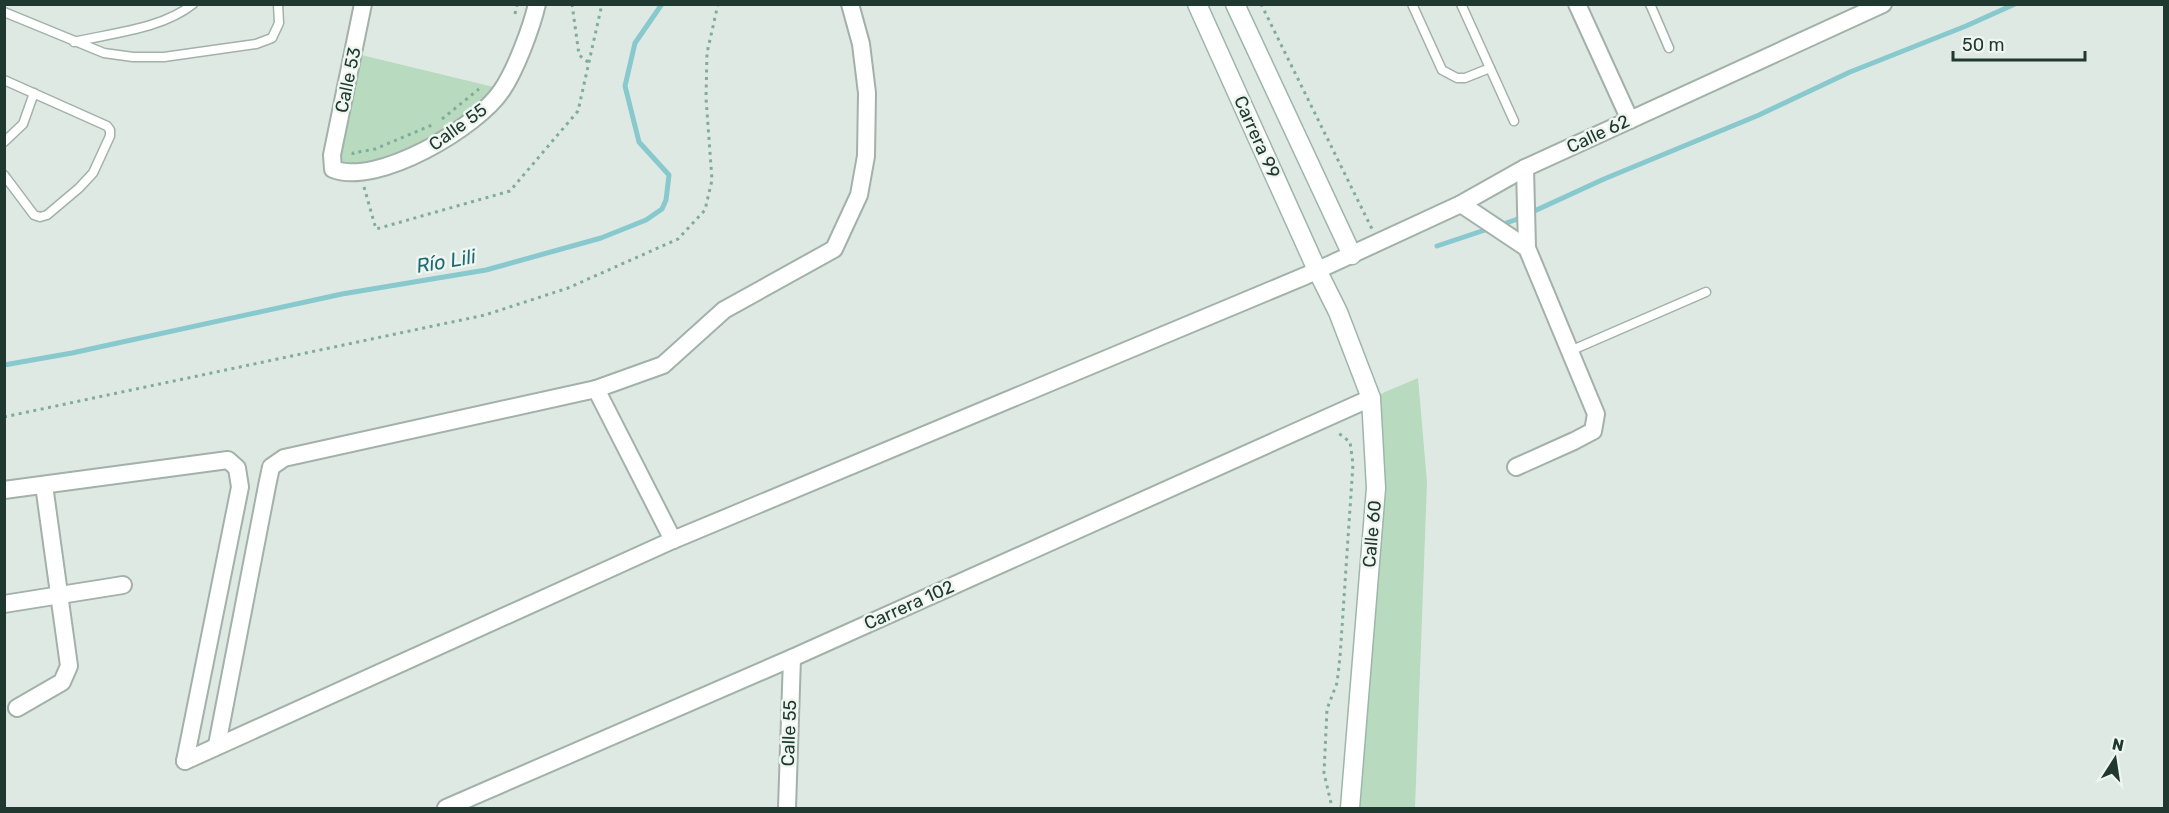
<svg xmlns="http://www.w3.org/2000/svg" width="2169" height="813" font-family="Rubik,sans-serif">
	<style>
		.green { fill: #b8dabe }
		.lines { fill: none; stroke-linecap: round; stroke-linejoin: round }
		.stream { stroke: #88c9cd; stroke-width: 5 }
		.lane-casing { stroke: #a2b1aa; stroke-width: 11 }
		.street-casing { stroke: #a2b1aa; stroke-width: 20 }
		.secondary-casing { stroke: #9eb5ab; stroke-width: 21 }
		.path { stroke: #80ac9a; stroke-width: 3; stroke-dasharray: 3 4.5; stroke-linecap: butt }
		.lane { stroke: #fff; stroke-width: 8 }
		.street { stroke: #fff; stroke-width: 16 }
		.secondary { stroke: #fff; stroke-width: 18 }
		.labels { text-anchor: middle; dominant-baseline: central; stroke-width: 5; stroke-linejoin: round; paint-order: stroke }
		.street-label { font-size: 18px; fill: #203930; stroke: #eff6f2 }
		.water-label { font-size: 20px; font-style: italic; fill: #1d6b72; stroke: #eff6f2 }
	</style>
	<rect width="100%" height="100%" fill="#dfe9e4"/>
	<g class="green">
		<polygon points="353,53 502,89 447,139 340,172 332,155"/>
		<polygon points="1418,378 1427,482 1415,808 1350,808 1376,485 1371,398"/>
	</g>
	<g class="lines">
		<g class="stream">
			<polyline points="1437,246 1515,220 1604,179 1759,115 1850,72 1966,26 2015,4"/>
			<polyline points="4,365 72,353 342,294 486,270 601,238 646,220 662,209 666,200 669,175 639,142 625,86 635,43 662,4"/>
		</g>
		<g class="lane-casing">
			<g id="lane">
				<polyline points="1412,4 1442,70 1457,78 1465,78 1490,68"/>
				<polyline points="1461,4 1514,121"/>
				<polyline points="1650,4 1669,48"/>
				<polyline points="4,12 104,53 133,57 164,57 256,44 272,38 279,23 278,4"/>
				<path d="M74 42C112 33 162 29 193 4"/>
				<polyline points="4,80 107,126 110,130 110,136 93,173 79,188 47,215 40,217 34,215 4,175"/>
				<polyline points="4,142 23,124 34,93"/>
				<polyline points="1570,351 1706,292"/>
			</g>
		</g>
		<g class="street-casing">
			<g id="street">
				<path d="M363 4 332 155 333 169C377 187 478 127 502 90 516 69 531 29 537 4"/>
				<polyline points="1577,4 1630,120"/>
				<polyline points="1461,204 1527,248"/>
				<polyline points="596,389 663,365 724,310 834,249 859,195 866,156 867,93 861,44 850,4"/>
				<polyline points="1516,467 1574,441 1593,431 1596,414 1527,248 1525,168"/>
				<polyline points="4,490 228,460 237,468 240,487 185,761"/>
				<polyline points="4,604 123,585"/>
				<polyline points="17,708 62,682 69,666 44,485"/>
				<polyline points="217,745 267,486 271,467 284,458 596,389 673,540"/>
				<polyline points="185,761 673,540 1305,276 1461,204 1525,168 1883,4"/>
				<polyline points="446,808 792,658 1371,398"/>
				<polyline points="787,808 792,658"/>
			</g>
		</g>
		<g class="secondary-casing">
			<g id="secondary">
				<polyline points="1197,4 1317,270 1338,312 1371,398 1376,488 1350,808"/>
				<polyline points="1235,4 1352,255"/>
			</g>
		</g>
		<g class="path">
			<polyline points="572,4 579,55 588,62"/>
			<polyline points="1261,4 1372,229"/>
			<polyline points="515,14 517,4"/>
			<polyline points="442,119 479,89"/>
			<polyline points="353,155 353,153 375,149 432,125"/>
			<polyline points="364,187 376,229 510,191 578,111 602,4"/>
			<polyline points="4,417 485,315 568,288 678,239 705,210 712,180 706,98 707,53 718,4"/>
			<polyline points="1331,803 1324,773 1327,709 1337,683 1340,657 1353,464 1350,442 1337,432"/>
		</g>
		<use href="#lane" class="lane"/>
		<use href="#street" class="street"/>
		<use href="#secondary" class="secondary"/>
	</g>
	<g class="labels">
		<g class="street-label">
			<text transform="translate(348 80) rotate(-78)">Calle 53</text>
			<text transform="translate(458 127) rotate(-36)">Calle 55</text>
			<text transform="translate(1598 134) rotate(-25)">Calle 62</text>
			<text transform="translate(1257 137) rotate(66)">Carrera 99</text>
			<text transform="translate(1372 534) rotate(-85)">Calle 60</text>
			<text transform="translate(909 605) rotate(-24)">Carrera 102</text>
			<text transform="translate(789 733) rotate(-88)">Calle 55</text>
		</g>
		<g class="water-label">
			<text transform="translate(446 261) rotate(-10)">Río Lili</text>
		</g>
	</g>
	<rect width="2169" height="813" fill="none" stroke="#203930" stroke-width="12"/>
	<g transform="translate(2115 759) rotate(12)" stroke="#eff6f2" stroke-width="4.5" paint-order="stroke">
	<path d="M0-4.5L10 22L0 15L-10 22Z" fill="#203930"/>
	<text y="-9" font-size="16" font-weight="bold" text-anchor="middle" fill="#203930">N</text>
	</g>
	<path d="M1953 51v9h132v-9" fill="none" stroke="#203930" stroke-width="3"/>
	<text x="1962" y="51" font-size="18" fill="#203930" stroke="#eff6f2" stroke-width="4.5" paint-order="stroke">50 m</text>
</svg>
